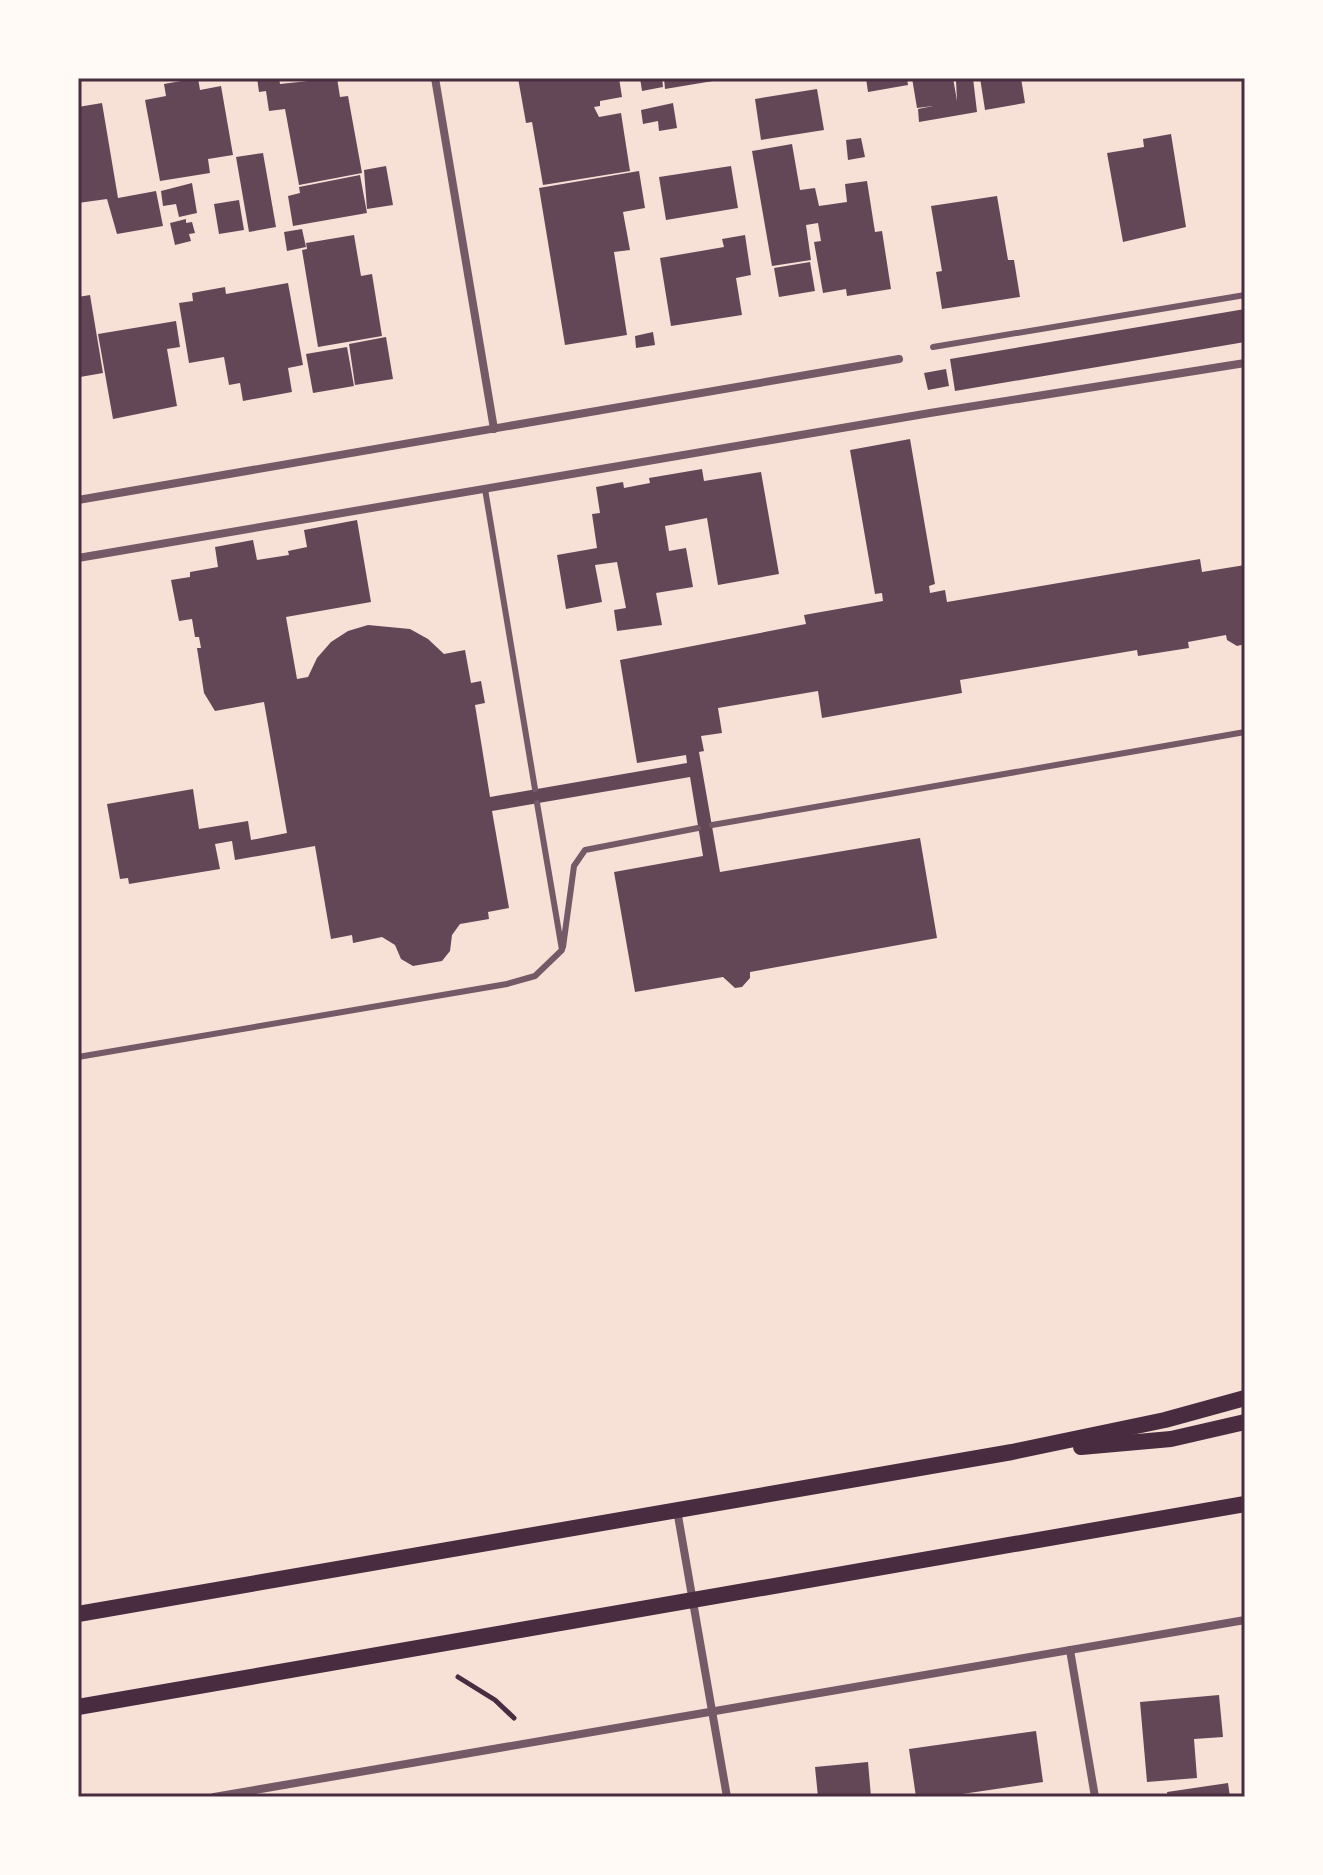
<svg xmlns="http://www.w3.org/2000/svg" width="1323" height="1875" font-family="Figtree,sans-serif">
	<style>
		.building { fill: #644757 }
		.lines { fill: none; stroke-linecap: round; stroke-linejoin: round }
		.path { stroke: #4a2c40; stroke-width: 5 }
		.service { stroke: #755966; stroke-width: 6 }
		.minor { stroke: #755966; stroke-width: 8 }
		.secondary { stroke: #4a2c40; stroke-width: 16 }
		.neatline { fill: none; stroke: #4a2c40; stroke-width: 3 }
	</style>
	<rect width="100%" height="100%" fill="#f7e1d7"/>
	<g class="building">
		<polygon points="198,78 200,90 221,86 233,155 208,159 210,173 160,181 145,100 166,96 164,84"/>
		<polygon points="257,78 279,78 280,84 337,78 340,97 348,96 362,173 299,185 285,109 269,111 266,91 259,92"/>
		<polygon points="518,78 619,78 622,97 600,101 600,106 594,107 599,117 621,113 630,171 543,185 532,122 526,123"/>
		<polygon points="640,78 662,78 663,87 642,91"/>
		<polygon points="664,78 719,78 719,80 665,89"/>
		<polygon points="866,78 907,78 908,85 868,92"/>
		<polygon points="912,78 953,78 957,101 956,80 973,78 977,112 919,122 918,109 933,106 917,108"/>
		<polygon points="980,78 1021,78 1025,103 985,110"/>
		<polygon points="817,89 824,130 761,140 755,99"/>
		<polygon points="102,103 118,198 156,191 163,226 117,234 107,199 78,203 78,107"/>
		<polygon points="673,103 677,128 659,131 658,121 643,124 641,110"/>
		<polygon points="1171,134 1186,227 1123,242 1107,153 1144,147 1143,139"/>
		<polygon points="861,138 865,157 848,160 846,140"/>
		<polygon points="792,144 800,190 815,188 819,206 847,202 845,184 867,181 875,232 882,231 891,289 847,296 846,289 823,293 814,242 821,241 818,223 806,225 811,260 772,266 752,151"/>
		<polygon points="263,153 276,227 249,232 236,157"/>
		<polygon points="386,166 393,205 367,209 364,170"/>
		<polygon points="731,166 738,208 666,220 659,177"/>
		<polygon points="639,171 645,208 623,212 630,250 614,252 627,335 565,345 539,188"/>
		<polygon points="360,175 367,213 293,226 288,196 300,193 299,187"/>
		<polygon points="192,183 197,213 179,217 176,204 163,206 161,191"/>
		<polygon points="997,196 1008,260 1014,260 1020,297 942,309 936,272 942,271 931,206"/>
		<polygon points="239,200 244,230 219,234 214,204"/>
		<polygon points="186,219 186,223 192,222 195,233 189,234 191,241 175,245 170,223"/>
		<polygon points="302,229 306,247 287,251 284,232"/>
		<polygon points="354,235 361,276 372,274 382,336 318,347 302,250 307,249 306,243"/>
		<polygon points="745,235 751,275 736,278 742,315 671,326 660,258 724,247 722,239"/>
		<polygon points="810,262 815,291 779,297 774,268"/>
		<polygon points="288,283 303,365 288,368 292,392 243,401 240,383 229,385 224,357 189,363 179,303 193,301 192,293 225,287 226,294"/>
		<polygon points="90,295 103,373 80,377 78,297"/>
		<polygon points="1245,309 1245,342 955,391 950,359"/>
		<polygon points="176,321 180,347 167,349 177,406 113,419 98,334"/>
		<polygon points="653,332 655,345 636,348 635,336"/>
		<polygon points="386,337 393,379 355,385 349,344"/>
		<polygon points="347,347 354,386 313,393 306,354"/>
		<polygon points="946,369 949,386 928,390 924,373"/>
		<polygon points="910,439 935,584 929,586 930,593 945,590 947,602 1200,559 1202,572 1245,565 1245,644 1237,646 1227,640 1226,635 1188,642 1189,648 1138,656 1137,650 960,680 962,693 822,718 818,691 718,708 722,733 701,736 704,751 699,752 720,872 920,838 937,938 750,972 750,978 742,987 735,988 723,977 635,992 614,872 703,856 690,777 492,811 509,908 488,912 489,919 460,924 452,935 450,951 442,961 413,966 401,959 395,945 382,937 353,943 352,935 331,939 315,846 235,860 232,841 215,844 220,869 129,884 128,878 120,879 107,804 193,789 199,829 248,821 251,840 287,833 264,702 215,711 204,693 197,648 201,648 199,637 195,637 192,619 179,621 171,580 190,577 190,572 218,567 215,547 253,540 257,560 289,555 288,551 307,547 304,530 357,520 371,602 286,617 297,679 308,677 317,658 331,642 348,631 368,625 410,629 428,639 444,654 465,650 471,683 481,681 485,703 475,705 490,797 687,763 686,755 637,763 620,660 806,624 804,615 883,601 882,593 875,594 850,450"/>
		<polygon points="702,469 704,481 761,472 779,574 718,585 707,518 665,526 669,551 686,548 693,587 656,593 662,625 617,631 614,610 626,608 617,562 595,565 602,602 566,609 557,555 597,548 592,514 600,513 596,487 623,482 624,488 650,483 649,478"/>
		<polygon points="1219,1695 1223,1737 1194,1739 1197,1778 1147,1782 1140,1702"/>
		<polygon points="1036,1731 1043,1782 942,1797 916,1797 909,1749"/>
		<polygon points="868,1762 871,1797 818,1797 815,1767"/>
		<polygon points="1228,1783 1230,1797 1168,1797 1167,1792"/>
	</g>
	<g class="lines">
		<polyline class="path" points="458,1677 495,1700 514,1718"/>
		<g class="service">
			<polyline points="933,347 1245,295"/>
			<polyline points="485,489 535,789"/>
			<polyline points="712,825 1245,732"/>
			<polyline points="563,947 574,866 585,850 698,828"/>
			<polyline points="78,1057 507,984 535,976 562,950 537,803"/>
		</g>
		<g class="minor">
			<polyline points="435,78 494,429"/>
			<polyline points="78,500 899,359"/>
			<polyline points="78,558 930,413 1245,363"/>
			<polyline points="677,1510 727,1797"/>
			<polyline points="1070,1650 1095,1797"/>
			<polyline points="214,1797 1245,1620"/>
		</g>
		<g class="secondary">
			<polyline points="1081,1447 1171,1439 1245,1422"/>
			<polyline points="78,1614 1012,1452 1165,1420 1245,1398"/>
			<polyline points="78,1707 1245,1504"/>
		</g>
	</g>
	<rect width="1323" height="1875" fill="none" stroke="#fffaf5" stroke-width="160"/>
	<rect x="80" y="80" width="1163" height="1715" class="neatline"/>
</svg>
